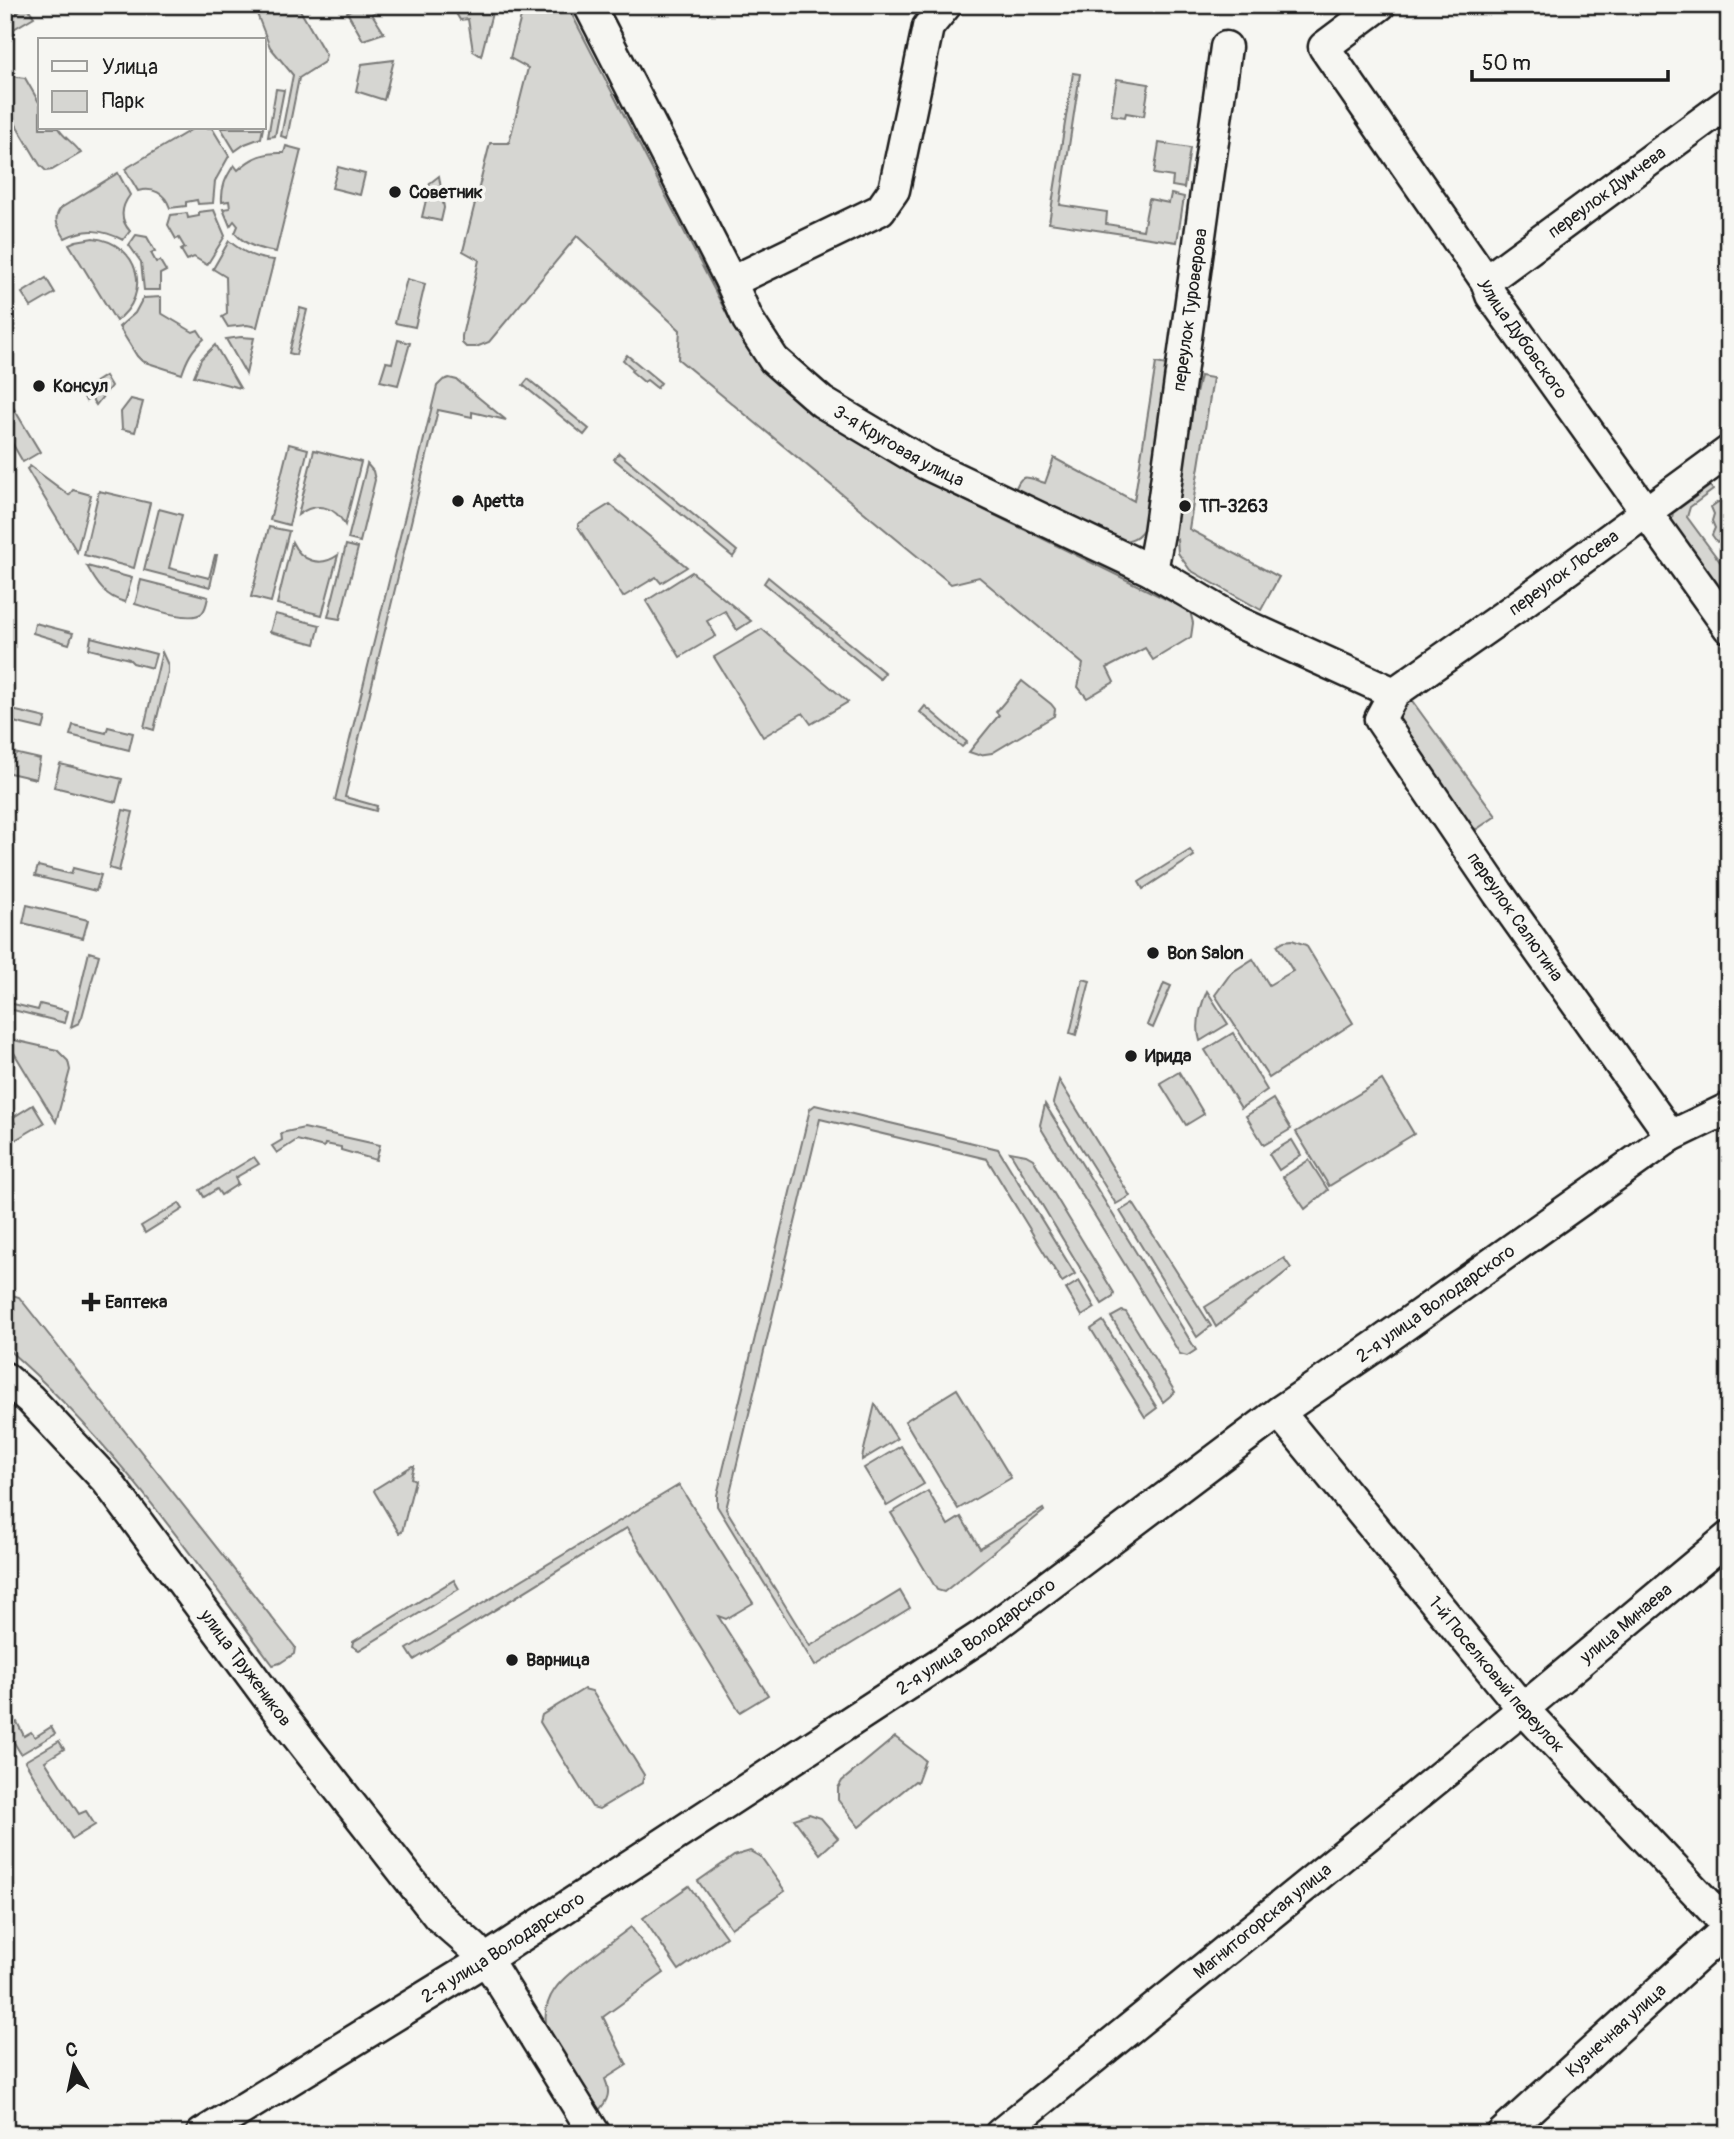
<svg xmlns="http://www.w3.org/2000/svg" width="1734" height="2139" font-family="Pangolin,sans-serif">
	<style>
		.green { fill: #d6d6d2; stroke: #797977; stroke-width: 2 }
		.lines { fill: none; stroke-linecap: round; stroke-linejoin: round }
		.minor-casing { stroke: #1c1c1c; stroke-width: 35 }
		.minor { stroke: #f6f6f2; stroke-width: 30 }
		.poi-dot { fill: #1c1c1c; stroke: #f6f6f2; stroke-width: 2.5 }
		.labels { text-anchor: middle; dominant-baseline: central; stroke-width: 7; stroke-linejoin: round; paint-order: stroke }
		.street-label { font-size: 18px; fill: #1c1c1c; stroke: #f6f6f2 }
		.poi-label { font-size: 18px; font-weight: bold; fill: #1c1c1c; stroke: #f6f6f2; text-anchor: start }
	</style>
	<rect width="100%" height="100%" fill="#f6f6f2"/>
	<filter id="ink" filterUnits="userSpaceOnUse"><feTurbulence type="fractalNoise" baseFrequency=".0143" numOctaves="2"/><feDisplacementMap in="SourceGraphic" scale="14" xChannelSelector="R" yChannelSelector="G"/><feConvolveMatrix kernelMatrix="1 2 1 2 8 2 1 2 1" color-interpolation-filters="sRGB"/></filter>
	<g filter="url(#ink)">
		<g class="green">
			<polygon points="26,5 34,17 5,34 5,23"/>
			<polygon points="265,5 297,5 326,55 324,62 299,78 287,138 281,136 293,75 270,47 257,14 258,9"/>
			<polygon points="359,5 372,5 376,12 372,14 384,33 363,40 347,12"/>
			<polygon points="451,5 494,5 481,56 473,51 468,19 460,20"/>
			<polygon points="528,5 567,5 731,322 764,368 814,412 919,478 1190,611 1193,623 1191,637 1153,660 1145,648 1107,668 1114,682 1087,698 1078,687 1083,664 979,577 951,584 678,359 680,330 577,236 489,342 476,347 466,347 462,343 462,336 479,260 463,251 490,143 509,143 528,68 510,58 522,13"/>
			<polygon points="394,60 384,100 356,91 362,64"/>
			<polygon points="1073,73 1080,74 1060,205 1107,212 1106,224 1143,230 1149,199 1169,203 1171,194 1184,197 1177,242 1049,223"/>
			<path d="M9 76 25 78 40 104V128H58C64 138 74 143 81 153L52 170 46 171 40 165 5 106V80Z"/>
			<polygon points="1117,79 1149,84 1144,116 1126,113 1125,117 1111,115"/>
			<polygon points="276,89 284,90 275,136 268,137"/>
			<path d="M194 128H212L229 156 215 181 213 203 198 204 197 200 186 202V206L170 208C165 193 153 187 138 191L125 169Z"/>
			<polygon points="221,128 263,128 261,138 245,144 235,151"/>
			<polygon points="1159,143 1190,148 1184,188 1172,186 1173,177 1154,174"/>
			<path d="M286 146 301 150 276 252C260 249 246 246 235 233L238 226 234 221 230 226 223 209 230 208 229 201 222 202C221 187 226 177 234 165L238 170C252 157 265 152 284 153Z"/>
			<polygon points="338,167 365,174 360,195 332,188"/>
			<path d="M118 173 130 195C121 207 119 219 130 231L123 240C102 229 86 228 65 238 58 227 52 219 61 208Z"/>
			<polygon points="439,176 444,208 441,221 422,217 430,183"/>
			<polygon points="214,210 225,236 207,265 194,257 187,260 181,250 185,248 179,238 176,239 168,225 171,215 187,213 188,218 199,216 199,212"/>
			<polygon points="136,235 147,237 155,251 151,253 156,262 160,261 166,271 160,274 160,290 144,290 141,262 129,245"/>
			<path d="M93 238C139 243 153 294 116 321L69 244 76 241Z"/>
			<path d="M229 241C244 253 256 259 274 260L257 327 247 325 228 327 222 317 227 314 226 277 213 269Z"/>
			<polygon points="46,278 55,293 31,307 22,293"/>
			<polygon points="407,279 425,284 415,327 395,323"/>
			<path d="M161 297V313L193 332 198 330 204 339C192 349 187 359 182 374L142 361 137 356 119 327 135 313 143 298Z"/>
			<polygon points="300,308 307,310 296,355 289,353"/>
			<polygon points="241,337 254,338 246,374 226,339"/>
			<polygon points="398,340 410,343 398,385 380,381 386,362 392,363"/>
			<polygon points="215,345 240,388 194,376 201,359"/>
			<polygon points="627,355 661,383 657,388 647,380 644,382 631,371 633,369 623,360"/>
			<path d="M1156 363 1178 367 1146 524C1140 538 1130 542 1115 541L1014 493C1021 471 1026 477 1045 483L1054 458 1134 501Z"/>
			<polygon points="105,376 111,386 96,405 91,398 86,401 81,391"/>
			<polygon points="1200,376 1213,378 1189,529 1279,577 1261,610 1190,570 1178,553 1177,539 1171,538 1186,438"/>
			<polygon points="449,378 457,380 506,420 472,412 472,417 438,410 345,797 377,806 376,811 335,800 437,386 443,380"/>
			<polygon points="528,379 589,429 584,435 523,385"/>
			<polygon points="8,399 40,452 23,462 5,431 5,400"/>
			<polygon points="131,399 143,402 135,432 122,429 121,412"/>
			<polygon points="289,444 308,449 289,525 270,520"/>
			<path d="M314 450 361 462 345 525C335 506 316 501 298 515Z"/>
			<polygon points="619,453 737,551 733,557 614,459"/>
			<polygon points="367,464 373,471 375,480 360,542 348,539"/>
			<polygon points="30,466 69,495 73,490 91,495 77,552 27,469"/>
			<polygon points="1710,486 1713,490 1690,507 1687,517 1729,574 1729,609 1670,527 1673,513"/>
			<polygon points="99,491 150,503 134,568 84,555"/>
			<polygon points="1718,502 1720,502 1729,514 1729,534 1717,542 1712,535 1715,528 1712,521 1714,514 1711,507"/>
			<polygon points="610,504 617,510 687,567 661,583 656,577 623,597 578,527 578,524"/>
			<polygon points="159,509 182,515 169,568 209,578 215,555 217,555 210,587 144,570"/>
			<polygon points="269,527 289,531 271,602 251,597"/>
			<path d="M292 542C301 561 320 568 338 555L322 615 277 604Z"/>
			<polygon points="346,545 358,548 340,619 328,617"/>
			<path d="M87 566 132 578 125 602C105 597 97 584 87 566Z"/>
			<polygon points="692,572 751,621 737,630 725,611 707,621 716,636 680,657 646,601"/>
			<polygon points="768,577 885,673 880,679 764,583"/>
			<path d="M141 580 208 597C207 602 206 609 202 613 191 623 149 608 135 604Z"/>
			<polygon points="275,614 320,625 315,644 270,632"/>
			<polygon points="35,623 73,633 69,644 33,633"/>
			<polygon points="762,629 848,702 811,724 803,713 763,737 714,657"/>
			<polygon points="91,637 156,654 152,668 133,663 129,659 89,649"/>
			<polygon points="162,652 168,665 168,672 154,730 144,727"/>
			<polygon points="1022,681 1051,704 1055,709 1054,716 992,753 978,755 969,752 999,715 996,712"/>
			<polygon points="1410,698 1496,816 1477,829 1465,827 1389,711"/>
			<polygon points="5,702 13,704 12,710 46,718 43,729 5,720"/>
			<polygon points="925,706 967,742 962,747 920,712"/>
			<polygon points="73,725 106,733 108,727 133,733 129,750 70,735"/>
			<polygon points="5,751 40,759 36,779 5,772"/>
			<polygon points="60,764 122,779 116,802 54,787"/>
			<polygon points="123,810 133,812 119,871 109,868"/>
			<polygon points="1190,850 1194,856 1143,889 1139,882"/>
			<polygon points="38,866 71,874 73,868 101,875 96,891 35,876"/>
			<polygon points="27,905 88,920 83,938 23,923"/>
			<polygon points="1292,940 1306,945 1353,1023 1269,1078 1215,995 1231,973 1253,959 1269,985 1293,971 1277,945 1284,941"/>
			<polygon points="89,952 99,955 82,1017 79,1023 71,1027"/>
			<polygon points="1083,979 1090,981 1076,1035 1070,1033"/>
			<polygon points="1164,983 1171,986 1153,1028 1147,1025"/>
			<path d="M1207 991 1228 1024 1200 1041C1195 1024 1200 1007 1207 991Z"/>
			<polygon points="5,1002 38,1010 40,1004 68,1011 65,1023 5,1008"/>
			<polygon points="1233,1033 1267,1090 1241,1108 1205,1050"/>
			<polygon points="5,1038 57,1050 68,1061 70,1070 56,1122"/>
			<polygon points="1179,1072 1204,1114 1186,1125 1160,1083"/>
			<polygon points="1059,1080 1130,1196 1116,1204 1053,1103"/>
			<polygon points="1382,1080 1414,1134 1329,1186 1296,1132"/>
			<polygon points="1273,1099 1291,1129 1264,1145 1246,1116"/>
			<polygon points="1045,1104 1196,1350 1187,1356 1180,1354 1042,1130 1040,1125"/>
			<polygon points="33,1105 44,1123 5,1146 5,1129 15,1123 12,1118"/>
			<polygon points="815,1105 998,1149 1075,1274 1062,1282 987,1159 820,1119 726,1509 810,1646 900,1591 910,1608 815,1666 717,1506 717,1495 810,1109"/>
			<polygon points="304,1128 380,1145 376,1160 341,1150 341,1147 325,1144 324,1147 297,1140 277,1153 272,1146 282,1140 281,1133"/>
			<polygon points="1292,1140 1301,1155 1279,1170 1269,1154"/>
			<polygon points="1010,1152 1026,1155 1033,1159 1114,1293 1113,1297 1102,1304"/>
			<polygon points="254,1157 259,1164 235,1178 238,1184 221,1195 217,1189 204,1197 200,1190"/>
			<polygon points="1309,1160 1328,1190 1305,1209 1283,1177"/>
			<polygon points="179,1203 183,1209 145,1233 141,1226"/>
			<polygon points="1133,1203 1211,1326 1197,1337 1120,1211"/>
			<polygon points="1284,1258 1291,1268 1216,1327 1205,1307"/>
			<polygon points="1079,1281 1095,1308 1082,1316 1066,1289"/>
			<path d="M12 1295 19 1297 295 1647 294 1654 280 1663 273 1665C190 1554 111 1438 5 1347V1299Z"/>
			<polygon points="1122,1311 1126,1312 1175,1392 1163,1402 1111,1317"/>
			<polygon points="1103,1321 1157,1408 1145,1417 1091,1329"/>
			<polygon points="957,1389 1011,1478 958,1509 905,1421"/>
			<polygon points="875,1404 897,1439 862,1460 862,1458"/>
			<polygon points="901,1446 924,1484 887,1506 864,1468"/>
			<polygon points="412,1466 414,1466 411,1478 415,1480 402,1532 399,1533 374,1491 375,1489"/>
			<polygon points="679,1485 753,1603 726,1619 718,1616 768,1695 740,1712 627,1528 414,1660 407,1649"/>
			<polygon points="928,1491 948,1525 961,1517 980,1548 1043,1509 1044,1511 944,1592 937,1590 891,1513"/>
			<polygon points="454,1580 459,1589 359,1650 352,1646 353,1642"/>
			<polygon points="584,1689 592,1691 644,1775 642,1783 599,1809 592,1807 540,1722 542,1715"/>
			<polygon points="17,1722 24,1736 31,1732 35,1737 51,1727 55,1734 21,1754 5,1728"/>
			<polygon points="895,1737 925,1760 917,1782 915,1781 859,1827 838,1800 838,1788 842,1781"/>
			<polygon points="59,1741 64,1749 45,1761 79,1814 86,1811 95,1825 72,1839 25,1761"/>
			<polygon points="809,1814 821,1818 838,1838 820,1854 794,1819"/>
			<polygon points="750,1851 761,1857 785,1891 731,1928 698,1881 734,1856"/>
			<polygon points="689,1886 726,1937 679,1970 643,1918"/>
			<path d="M631 1927 664 1973 603 2017 627 2065 605 2079C611 2092 608 2101 598 2111L548 2034C537 1996 564 1977 591 1957 604 1947 618 1937 631 1927Z"/>
		</g>
		<g class="lines">
			<g class="minor-casing">
				<g id="minor">
					<path id="s1" d="M589 5 731 282 748 320 774 360 822 402 926 464 1152 571 1238 622 1394 693"/>
					<path id="s2" d="M1380 5 1324 47 1486 281 1491 295 1729 628"/>
					<path id="s3" d="M1486 281 1729 102"/>
					<polyline points="731,282 880,210 894,190 928,27 946,5"/>
					<path id="s4" d="M1152 571 1159 533 1226 47"/>
					<path id="s5" d="M1671 1136 1498 893 1380 719 1394 693 1518 606 1729 451"/>
					<path id="s6" d="M5 1378 30 1399 107 1481 284 1719 438 1916 473 1947 495 1973 595 2134"/>
					<path id="s7" d="M1279 1412 1523 1709 1729 1927"/>
					<path id="s8" d="M202 2134 485 1960 983 1635 1279 1412 1377 1345 1671 1136 1729 1108"/>
					<path id="s9" d="M1000 2134 1523 1709 1729 1537"/>
					<path id="s10" d="M1502 2134 1729 1927"/>
				</g>
			</g>
			<use href="#minor" class="minor"/>
		</g>
	</g>
	<g class="poi-dot">
		<circle cx="395" cy="192" r="7"/>
		<circle cx="39" cy="386" r="7"/>
		<circle cx="458" cy="501" r="7"/>
		<circle cx="1185" cy="506" r="7"/>
		<circle cx="1153" cy="953" r="7"/>
		<circle cx="1131" cy="1056" r="7"/>
		<path d="M87.5 1291.5h7v7h7v7h-7v7h-7v-7h-7v-7h7z"/>
		<circle cx="512" cy="1660" r="7"/>
	</g>
	<g class="labels">
		<g class="street-label">
			<text stroke="none"><textPath href="#s3" startOffset="150">переулок Думчева</textPath></text>
			<text stroke="none"><textPath href="#s4" startOffset="264">переулок Туроверова</textPath></text>
			<text stroke="none"><textPath href="#s2" startOffset="424">улица Дубовского</textPath></text>
			<text stroke="none"><textPath href="#s1" startOffset="553">3-я Круговая улица</textPath></text>
			<text stroke="none"><textPath href="#s5" startOffset="746">переулок Лосева</textPath></text>
			<text transform="translate(1515 917) rotate(55)">переулок Салютина</text>
			<text stroke="none"><textPath href="#s8" startOffset="1488">2-я улица Володарского</textPath></text>
			<text stroke="none"><textPath href="#s9" startOffset="808">улица Минаева</textPath></text>
			<text stroke="none"><textPath href="#s8" startOffset="920">2-я улица Володарского</textPath></text>
			<text stroke="none"><textPath href="#s6" startOffset="378">улица Тружеников</textPath></text>
			<text stroke="none"><textPath href="#s7" startOffset="341">1-й Поселковый переулок</textPath></text>
			<text stroke="none"><textPath href="#s9" startOffset="338">Магнитогорская улица</textPath></text>
			<text stroke="none"><textPath href="#s8" startOffset="354">2-я улица Володарского</textPath></text>
			<text stroke="none"><textPath href="#s10" startOffset="154">Кузнечная улица</textPath></text>
		</g>
		<g class="poi-label">
			<text x="409" y="192">Советник</text>
			<text x="53" y="386">Консул</text>
			<text x="472" y="501">Apetta</text>
			<text x="1199" y="506">ТП-3263</text>
			<text x="1167" y="953">Bon Salon</text>
			<text x="1145" y="1056">Ирида</text>
			<text x="105" y="1302">Еаптека</text>
			<text x="526" y="1660">Варница</text>
		</g>
	</g>
	<rect width="1734" height="2139" fill="none" stroke="#f6f6f2" stroke-width="28"/>
	<rect x="14" y="14" width="1706" height="2111" fill="none" stroke="#1c1c1c" stroke-width="2.5" filter="url(#ink)"/>
	<rect x="38" y="38" width="228" height="91" fill="#f6f6f2" stroke="#9f9f9c" stroke-width="2"/>
	<rect x="52" y="61" width="35" height="10" fill="#f6f6f2" stroke="#9f9f9c" stroke-width="2"/>
	<text x="102" y="74" font-size="21" fill="#1c1c1c">Улица</text>
	<rect x="52" y="91" width="35" height="21" fill="#d6d6d2" stroke="#9f9f9c" stroke-width="2"/>
	<text x="102" y="108" font-size="21" fill="#1c1c1c">Парк</text>
	<g transform="translate(74 2066) rotate(351)" stroke="#f6f6f2" stroke-width="5" paint-order="stroke">
	<path d="M0-5L12 26L0 18L-12 26Z" fill="#1c1c1c"/>
	<text y="-10" font-size="19" font-weight="bold" text-anchor="middle" fill="#1c1c1c">С</text>
	</g>
	<path d="M1472 70v10h196v-10" fill="none" stroke="#1c1c1c" stroke-width="3.5"/>
	<text x="1482" y="70" font-size="21" fill="#1c1c1c" stroke="#f6f6f2" stroke-width="5" paint-order="stroke">50 m</text>
</svg>
